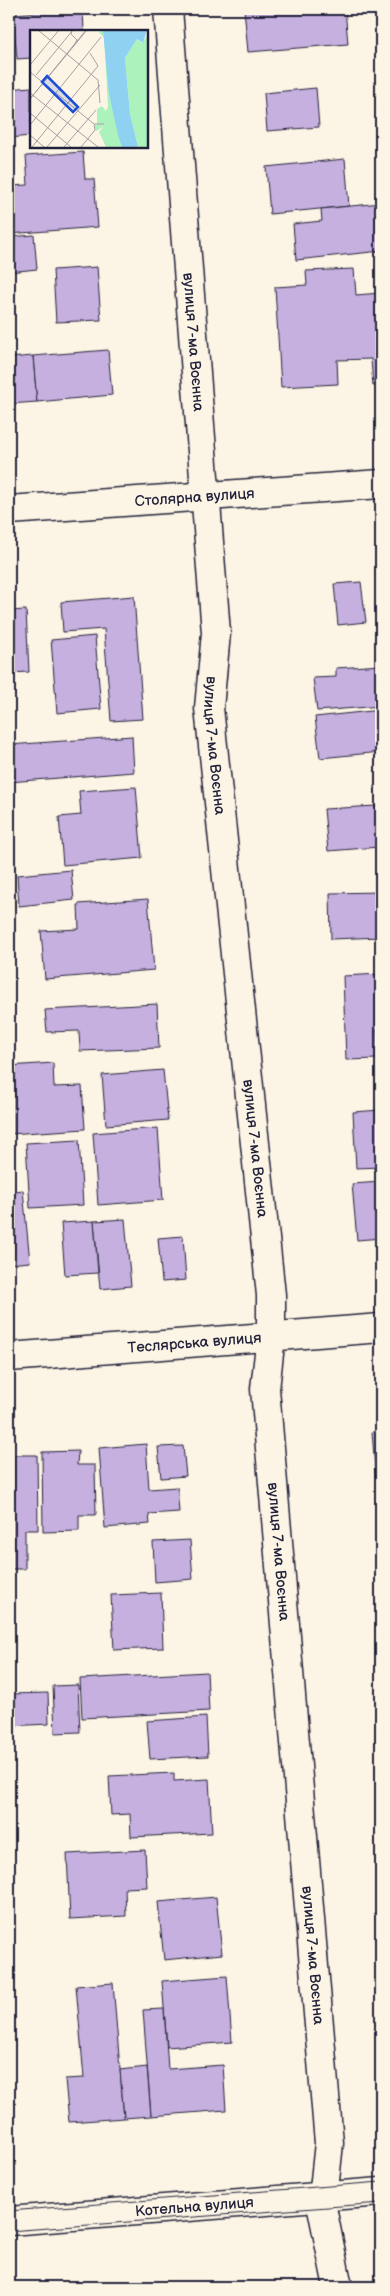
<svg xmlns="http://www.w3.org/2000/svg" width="390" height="2296" font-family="'Balsamiq Sans',sans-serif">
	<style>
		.building { fill: #c6b0df; stroke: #22223b }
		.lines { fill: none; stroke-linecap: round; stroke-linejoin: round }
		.minor-casing { stroke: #22223b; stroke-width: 31 }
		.minor { stroke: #fcf5e5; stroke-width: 28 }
		.tram { stroke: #22223b; stroke-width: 1 }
		.labels { text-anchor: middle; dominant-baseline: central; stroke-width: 4; stroke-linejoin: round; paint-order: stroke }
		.street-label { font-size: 15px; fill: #22223b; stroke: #fcf5e5 }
		.inset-road { fill: none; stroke: #a5a1a1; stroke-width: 1 }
		.view { fill: #1d4ed8; fill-opacity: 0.15; stroke: #1d4ed8; stroke-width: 2.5 }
		.inset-edge { fill: none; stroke: #22223b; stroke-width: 2.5 }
	</style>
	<rect width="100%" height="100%" fill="#fcf5e5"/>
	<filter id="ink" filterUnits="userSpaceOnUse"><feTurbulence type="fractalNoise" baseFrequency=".02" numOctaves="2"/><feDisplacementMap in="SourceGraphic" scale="10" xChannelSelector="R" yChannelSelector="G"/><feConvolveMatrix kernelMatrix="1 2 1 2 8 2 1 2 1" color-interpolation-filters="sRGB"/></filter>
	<g filter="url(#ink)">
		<g class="building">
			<polygon points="83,9 84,31 31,31 31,58 17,59 13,14"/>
			<polygon points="244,9 345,9 348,44 248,52"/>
			<polygon points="31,87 31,136 9,138 9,89"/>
			<polygon points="316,88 319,127 267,131 264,93"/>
			<polygon points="83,152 85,179 94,179 98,227 9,234 9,186 28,185 26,156"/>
			<polygon points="345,159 349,206 270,214 266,167"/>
			<polygon points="381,203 381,251 296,260 293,224 322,221 321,209"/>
			<polygon points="34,235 37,269 9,272 9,237"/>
			<polygon points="97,267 101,320 56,322 53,270"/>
			<polygon points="354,269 356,295 381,293 381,385 373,386 371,359 337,360 338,384 281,387 275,287 307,285 306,271"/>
			<polygon points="9,346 10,358 33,356 37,402 9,404"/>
			<polygon points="108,350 112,395 37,402 33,356"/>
			<polygon points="361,582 366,622 338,625 334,584"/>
			<polygon points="134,596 143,719 111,721 104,629 63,632 61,602"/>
			<polygon points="26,610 29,672 9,673 9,611"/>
			<polygon points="95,636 101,709 57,713 51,640"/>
			<polygon points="381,665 381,706 317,711 313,678 336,677 336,668"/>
			<polygon points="381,710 381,752 320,758 315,717"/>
			<polygon points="132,736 134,772 9,782 9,745"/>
			<polygon points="136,787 142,858 63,865 59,817 81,815 79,791"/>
			<polygon points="376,806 379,847 328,851 324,809"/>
			<polygon points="71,870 74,900 19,906 17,875"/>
			<polygon points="381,892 381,937 331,939 330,893"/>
			<polygon points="148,899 154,970 45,979 41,931 79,929 78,904"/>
			<polygon points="381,974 381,1030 377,1030 378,1059 346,1060 343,976"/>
			<polygon points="157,1004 159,1048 80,1051 79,1031 47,1032 45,1010"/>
			<polygon points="53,1063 54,1087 82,1086 85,1129 9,1134 9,1066"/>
			<polygon points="163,1070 168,1120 106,1125 102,1075"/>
			<polygon points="381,1110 381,1167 356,1168 353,1112"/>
			<polygon points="158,1128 163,1200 98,1205 93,1133"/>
			<polygon points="79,1140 83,1205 30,1208 26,1143"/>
			<polygon points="381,1182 381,1238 357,1240 352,1184"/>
			<polygon points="23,1190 30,1262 9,1264 9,1192"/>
			<polygon points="125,1219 131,1286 100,1289 94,1221"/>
			<polygon points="94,1221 98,1273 65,1275 61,1223"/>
			<polygon points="183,1236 186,1280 162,1282 158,1238"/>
			<polygon points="381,1431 381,1518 379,1518 372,1432"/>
			<polygon points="146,1444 149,1489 177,1487 179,1512 149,1514 150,1524 105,1528 99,1448"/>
			<polygon points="183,1446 186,1476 161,1478 158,1447"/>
			<polygon points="78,1451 77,1465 95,1465 96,1515 79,1515 79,1531 43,1532 42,1452"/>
			<polygon points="9,1455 37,1455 38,1530 25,1530 25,1569 12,1569 12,1584 9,1584"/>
			<polygon points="190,1540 193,1579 155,1582 153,1542"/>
			<polygon points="161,1593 163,1648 114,1650 111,1595"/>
			<polygon points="207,1672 209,1711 82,1718 80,1679"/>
			<polygon points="78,1685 80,1732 55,1733 53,1686"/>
			<polygon points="48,1693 49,1724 9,1726 9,1694"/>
			<polygon points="206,1717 208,1756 150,1759 147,1721"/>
			<polygon points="174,1773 174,1781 209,1779 212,1833 131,1837 130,1814 111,1815 109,1776"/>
			<polygon points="145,1850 147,1887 125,1888 126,1916 70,1919 67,1854"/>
			<polygon points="216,1897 222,1954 164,1960 158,1902"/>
			<polygon points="227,1976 232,2042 167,2047 162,1981"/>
			<polygon points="113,1983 124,2118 69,2122 65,2079 84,2078 76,1986"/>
			<polygon points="164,2009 168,2069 223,2065 226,2110 151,2116 143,2010"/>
			<polygon points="147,2067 151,2116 124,2118 120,2070"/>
		</g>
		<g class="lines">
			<g class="minor-casing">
				<g id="minor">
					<path id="s1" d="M168 9 216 633 209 708 271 1295V1336L265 1389 329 2143 322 2208 338 2287"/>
					<path id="s2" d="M9 510 381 484"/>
					<path id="s3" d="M9 1357 381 1328"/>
					<path id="s4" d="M9 2221 381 2192"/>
				</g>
			</g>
			<use href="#minor" class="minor"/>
			<g class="tram">
				<polyline points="9,2211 381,2182"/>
				<polyline points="9,2231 381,2203"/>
			</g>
		</g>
	</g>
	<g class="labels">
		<g class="street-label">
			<text stroke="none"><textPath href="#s1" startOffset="334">вулиця 7-ма Воєнна</textPath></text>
			<text stroke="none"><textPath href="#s2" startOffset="186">Столярна вулиця</textPath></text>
			<text stroke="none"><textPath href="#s1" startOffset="739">вулиця 7-ма Воєнна</textPath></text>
			<text stroke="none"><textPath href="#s1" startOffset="1144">вулиця 7-ма Воєнна</textPath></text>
			<text stroke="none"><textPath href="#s3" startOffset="186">Теслярська вулиця</textPath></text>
			<text stroke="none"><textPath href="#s1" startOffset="1549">вулиця 7-ма Воєнна</textPath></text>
			<text stroke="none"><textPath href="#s1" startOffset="1954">вулиця 7-ма Воєнна</textPath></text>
			<text stroke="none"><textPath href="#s4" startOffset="186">Котельна вулиця</textPath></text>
		</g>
	</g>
	<g transform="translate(30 30)">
		<rect width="118" height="118" fill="#fcf5e5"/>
		<path d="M73 0 76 12 78 48 80 51 79 64 92 117H76L69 102 73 97 66 101 64 94 79 96 67 94V79L72 76 76 81 78 77 74 8 69 2ZM117 6V117H108L100 84 95 28 107 9 112 13Z" fill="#acf2bd"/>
		<path d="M73 0H117L113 13 107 9 95 28 100 84 108 117H92L88 105 79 64Z" fill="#8ed1f0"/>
		<path class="inset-road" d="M8 0 68 50 70 73M42 0 41 4 47 10 43 17M0 35 29 0M0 42 64 94H74M6 45 43 0M0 63 68 117M0 69 57 0M0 69 56 0M0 83 41 117M0 95 71 7M0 105 14 117M2 117 68 36 60 23M17 117 70 55M34 117 66 80M51 117 65 100 64 95"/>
		<path class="view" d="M17 46 48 77 43 82 12 52Z"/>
		<rect width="118" height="118" class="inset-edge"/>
	</g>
	<rect width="390" height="2296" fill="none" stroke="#fcf5e5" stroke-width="30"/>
	<rect x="15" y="15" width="360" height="2266" fill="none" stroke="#22223b" stroke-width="2" filter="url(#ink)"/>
</svg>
